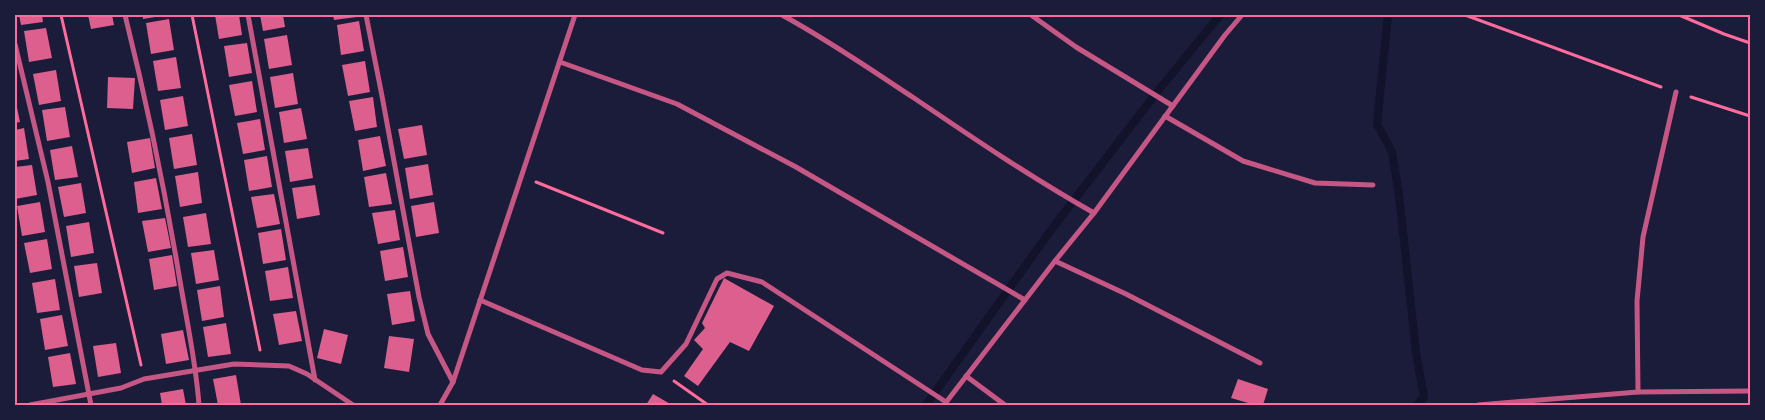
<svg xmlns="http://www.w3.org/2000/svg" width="1765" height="420" font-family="Literata,serif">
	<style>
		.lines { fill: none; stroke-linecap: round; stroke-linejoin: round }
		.stream { stroke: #12122b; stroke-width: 8 }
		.building { fill: #dd5f8e }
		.path { stroke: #ff6b9d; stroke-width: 3 }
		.minor { stroke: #c65784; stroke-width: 5 }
		.neatline { fill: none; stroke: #ff6b9d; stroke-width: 2 }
	</style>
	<rect width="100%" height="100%" fill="#1b1b3a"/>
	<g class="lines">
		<g class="stream">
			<polyline points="1388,15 1377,124 1392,152 1399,195 1416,352 1424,397 1417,405"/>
			<polyline points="926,405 1051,230 1157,92 1220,15"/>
		</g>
	</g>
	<g class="building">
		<polygon points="19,15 42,15 43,22 21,25"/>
		<polygon points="88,15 112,15 114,25 91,29"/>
		<polygon points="143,15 161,15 161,16 143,19"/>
		<polygon points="215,15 239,15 242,35 219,39"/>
		<polygon points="260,15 283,15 285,27 263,31"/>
		<polygon points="333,15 357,15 357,17 334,20"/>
		<polygon points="169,19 174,50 151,54 146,23"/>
		<polygon points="359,21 364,51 341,55 337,25"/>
		<polygon points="46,28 52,58 29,62 24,31"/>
		<polygon points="287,35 292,65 269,69 264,39"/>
		<polygon points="247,43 252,73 229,77 224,46"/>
		<polygon points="176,57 181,88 158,91 153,61"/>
		<polygon points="365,61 370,92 348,96 342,65"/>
		<polygon points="56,70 61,101 39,105 33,74"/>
		<polygon points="293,73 298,104 275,108 270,77"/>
		<polygon points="108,77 135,78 133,109 107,108"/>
		<polygon points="252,81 257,112 235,116 229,85"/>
		<polygon points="183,96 188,126 165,130 160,100"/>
		<polygon points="373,97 377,127 355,131 349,101"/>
		<polygon points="15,98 20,122 15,123"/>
		<polygon points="65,107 70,137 47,141 42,110"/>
		<polygon points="301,108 307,139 284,143 279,112"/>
		<polygon points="260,119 265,150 243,154 237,123"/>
		<polygon points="422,125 427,155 404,159 398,129"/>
		<polygon points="24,128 29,159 15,161 15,130"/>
		<polygon points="192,134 197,165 174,169 169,138"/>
		<polygon points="380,136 386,166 363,171 358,140"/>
		<polygon points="150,138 155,168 132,173 127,142"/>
		<polygon points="72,146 78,177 55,180 50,150"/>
		<polygon points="308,148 313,178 290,182 285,151"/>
		<polygon points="267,156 272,187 249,191 244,160"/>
		<polygon points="428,164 433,195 410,199 405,168"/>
		<polygon points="32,165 37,195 15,199 15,167"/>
		<polygon points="198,172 202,203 180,207 175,176"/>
		<polygon points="386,173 392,204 369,207 364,177"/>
		<polygon points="156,178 162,209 138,213 134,182"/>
		<polygon points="81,183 86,213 64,217 58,187"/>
		<polygon points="315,185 320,215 297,219 292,188"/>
		<polygon points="274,194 280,224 257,228 251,197"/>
		<polygon points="40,202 45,232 22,236 17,206"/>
		<polygon points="434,202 439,233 416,237 411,206"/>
		<polygon points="395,210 400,240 378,244 372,213"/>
		<polygon points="206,213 211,244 188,247 183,217"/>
		<polygon points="165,218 171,248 148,252 142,221"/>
		<polygon points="89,222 94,253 71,257 66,226"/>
		<polygon points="281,229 286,260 263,264 258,233"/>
		<polygon points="47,239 52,269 30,273 24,243"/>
		<polygon points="403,247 408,277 385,281 380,251"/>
		<polygon points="214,250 219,280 196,284 191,253"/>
		<polygon points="172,255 177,286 154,290 149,259"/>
		<polygon points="97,263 102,293 79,297 74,266"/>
		<polygon points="288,267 293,298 270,301 265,271"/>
		<polygon points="724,278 774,306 749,351 730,342 698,386 684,376 703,349 694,340 705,328 702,323"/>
		<polygon points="55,279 60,310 37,313 32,283"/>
		<polygon points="220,286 224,317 202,321 197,290"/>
		<polygon points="410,291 415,321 392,325 387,294"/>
		<polygon points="296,311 302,341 279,345 273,314"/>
		<polygon points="62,315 68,346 45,350 40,319"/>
		<polygon points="226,323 231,354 208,357 203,327"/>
		<polygon points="324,329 348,335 341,364 317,358"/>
		<polygon points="183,330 189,360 166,364 161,334"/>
		<polygon points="389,336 414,339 409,372 384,368"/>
		<polygon points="116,343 121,373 98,377 93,346"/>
		<polygon points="70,353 76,384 53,387 48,357"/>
		<polygon points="236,375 241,405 218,405 213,379"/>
		<polygon points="1238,379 1268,389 1263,405 1255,405 1231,398"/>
		<polygon points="183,389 186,405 162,405 160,393"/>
		<polygon points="653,394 672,405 646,405"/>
	</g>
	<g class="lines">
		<g class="path">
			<polyline points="61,15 141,365"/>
			<polyline points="192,15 260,350"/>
			<polyline points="1465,15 1661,87"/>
			<polyline points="1679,15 1724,34 1750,43"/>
			<polyline points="1691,97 1750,116"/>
			<polyline points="536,182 663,233"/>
			<polyline points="674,381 708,405"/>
		</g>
		<g class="minor">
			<path d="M125 15C147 103 165 191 180 281 187 322 196 363 199 405"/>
			<polyline points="248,15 315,380"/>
			<polyline points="366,15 382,96 419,297 428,334 453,382"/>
			<path d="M782 15C828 40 870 69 914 98 973 138 1032 178 1094 213"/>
			<polyline points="1031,15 1076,47 1173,106"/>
			<polyline points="15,44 48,182 91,405"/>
			<polyline points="560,62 677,104 796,167 1025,300"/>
			<polyline points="1165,116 1243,161 1315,183 1373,185"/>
			<polyline points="1055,261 1126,294 1260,363"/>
			<polyline points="480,300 642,370 661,372 686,344 717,279 727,273 762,282 946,402"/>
			<polyline points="966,376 1005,405"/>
			<polyline points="1638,392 1637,301 1643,237 1676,92"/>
			<polyline points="30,405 121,388 144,379 234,364 289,366 307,374 353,405"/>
			<polyline points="440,405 453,382 575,15"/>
			<polyline points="944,405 1055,261 1094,213 1225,35 1242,15"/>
			<polyline points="1478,405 1638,392 1750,391"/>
		</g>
	</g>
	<rect width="1765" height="420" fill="none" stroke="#1b1b3a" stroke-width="32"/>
	<rect x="16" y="16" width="1733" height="388" class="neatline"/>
</svg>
